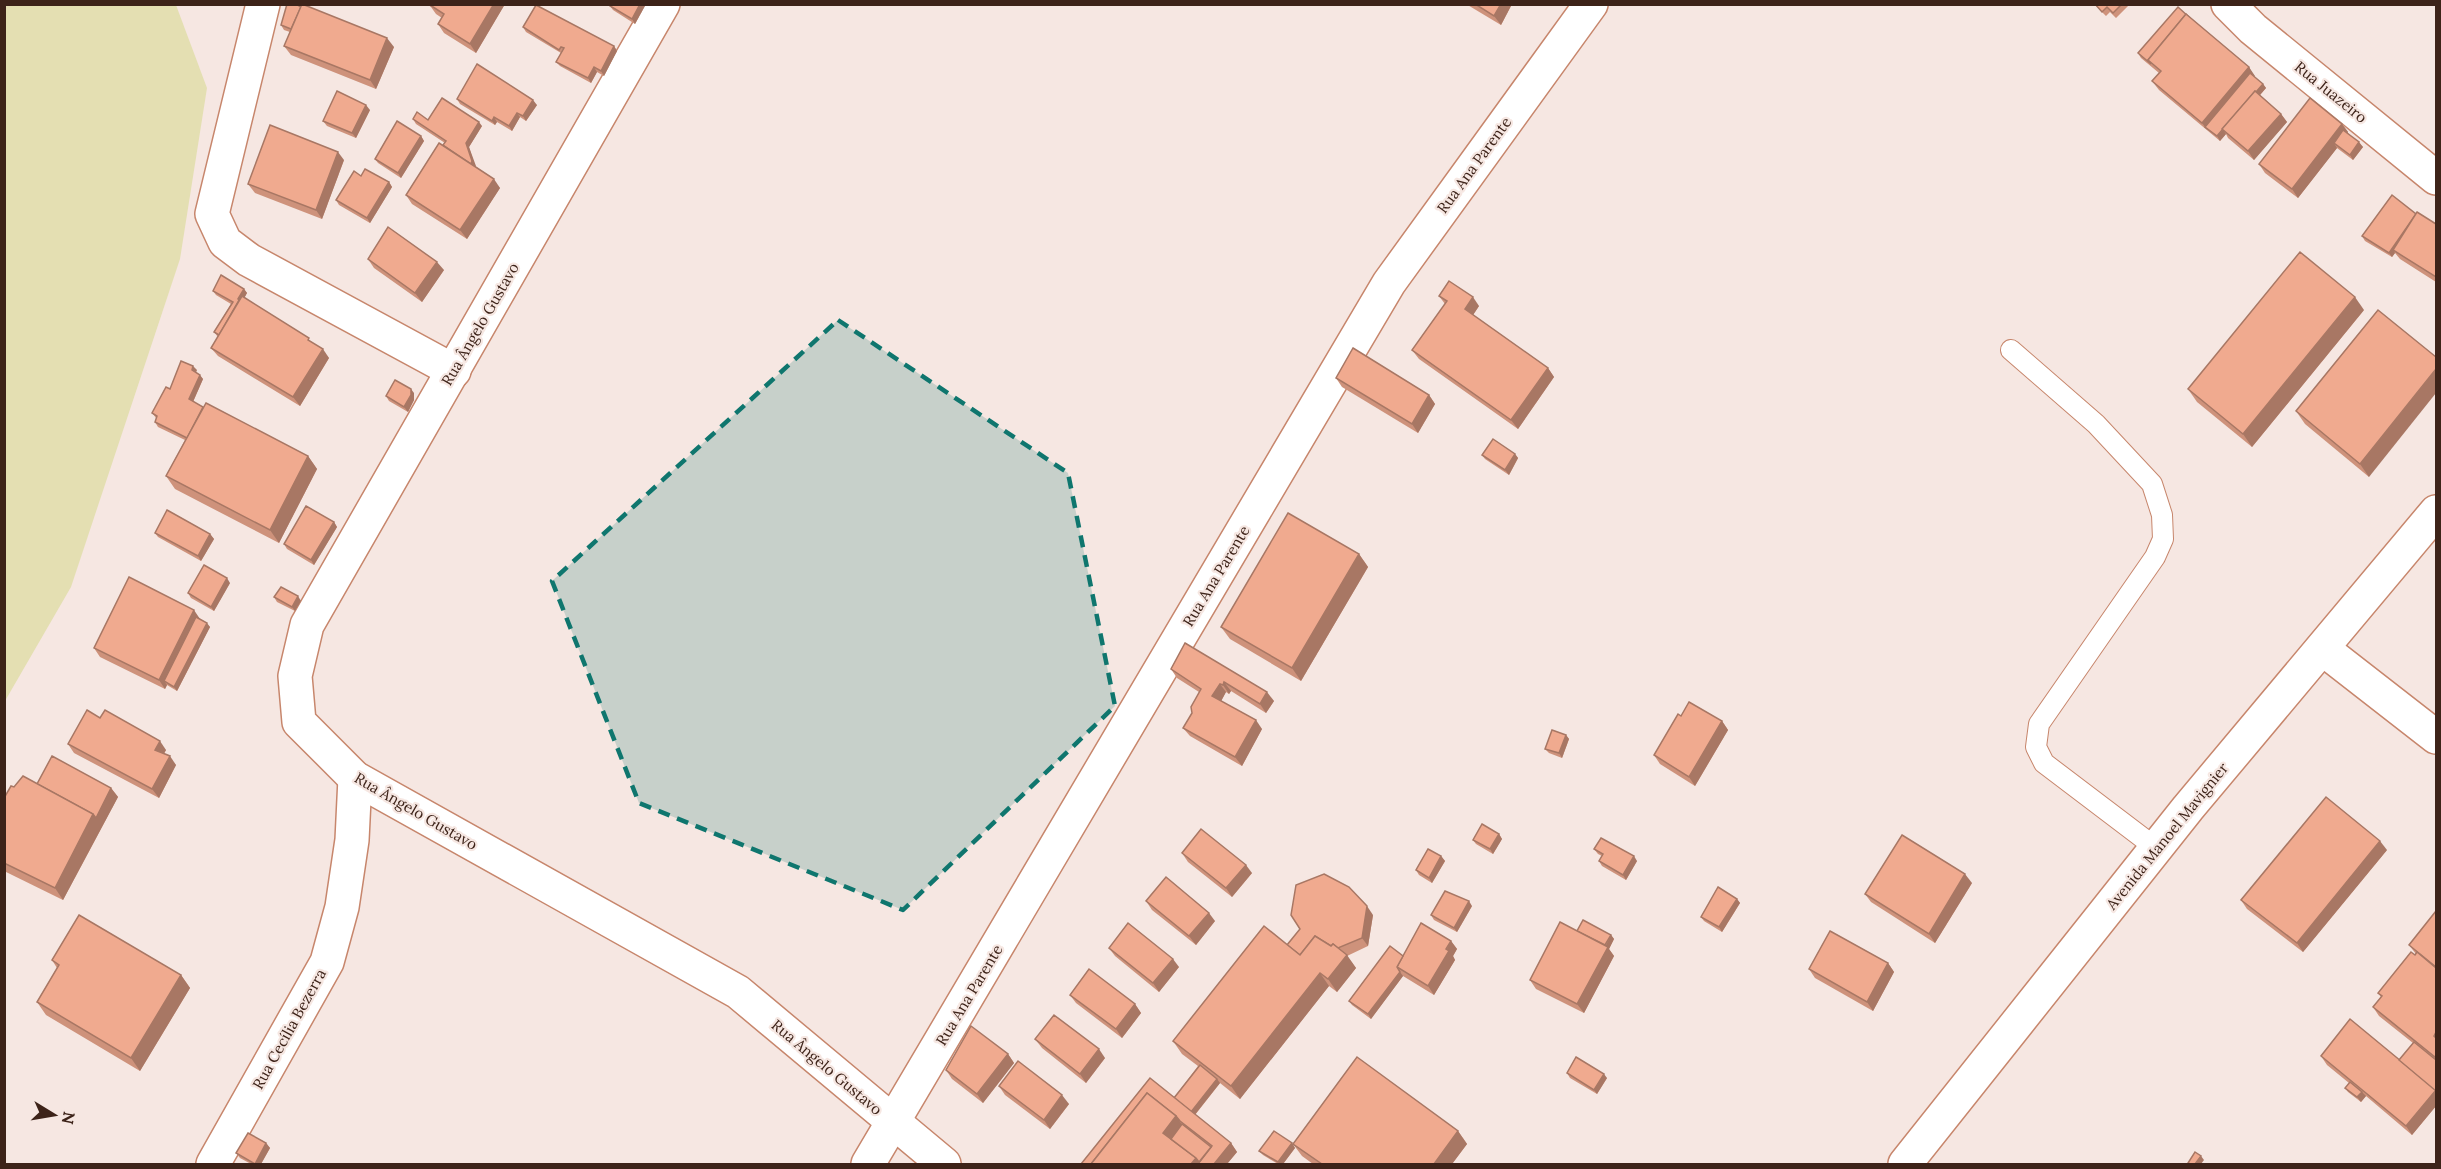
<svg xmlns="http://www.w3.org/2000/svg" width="2441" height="1169" font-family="Lora,serif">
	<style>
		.green { fill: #e4dfb2 }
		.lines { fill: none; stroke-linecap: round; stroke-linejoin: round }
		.lane-casing { stroke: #c7866c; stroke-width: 22 }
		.street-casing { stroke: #c7866c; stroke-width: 36 }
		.secondary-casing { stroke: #c7866c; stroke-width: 36 }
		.lane { stroke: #fff; stroke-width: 20 }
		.street { stroke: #fff; stroke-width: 33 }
		.secondary { stroke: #fff; stroke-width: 33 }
		.wall { fill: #ce927b }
		.shaded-wall { fill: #a87764 }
		.building { fill: #f0aa8f; stroke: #a87764; stroke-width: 1.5 }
		.marked { fill: #0f766e; fill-opacity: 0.2; stroke: #0f766e; stroke-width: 4.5; stroke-dasharray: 12 8; stroke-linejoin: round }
		.labels { text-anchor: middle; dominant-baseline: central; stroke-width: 4.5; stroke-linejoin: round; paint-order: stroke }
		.street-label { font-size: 15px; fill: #3d2319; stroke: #f6e7e2 }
	</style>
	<rect width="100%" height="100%" fill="#f6e7e2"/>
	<polygon class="green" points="5,4 176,5 207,88 180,259 71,587 5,701"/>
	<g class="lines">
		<g class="lane-casing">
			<polyline id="lane" points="2011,350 2096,424 2152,484 2162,515 2163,539 2155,557 2039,724 2036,747 2044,763 2156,848"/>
		</g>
		<g class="street-casing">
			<g id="street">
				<polyline points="263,4 212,214 225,242 249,260 454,371"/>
				<polyline points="663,4 307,625 295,676 299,722 355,778 738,992 944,1164"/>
				<polyline points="2228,4 2253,29 2436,178"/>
				<polyline points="2323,649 2436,737"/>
				<polyline points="213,1164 327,962 342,907 352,840 355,778"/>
				<polyline points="868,1164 1389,283 1591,4"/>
			</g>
		</g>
		<g class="secondary-casing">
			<polyline id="secondary" points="1905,1164 2188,808 2436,512"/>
		</g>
		<use href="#lane" class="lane"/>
		<use href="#street" class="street"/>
		<use href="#secondary" class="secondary"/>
	</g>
	<g class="wall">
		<polygon points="427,4 505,4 476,53 444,33 438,24 442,18 436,14 431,7"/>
		<polygon points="611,4 646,4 635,24 613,10 610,6"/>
		<polygon points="1466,4 1512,4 1501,25"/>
		<polygon points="2094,4 2130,4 2116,18 2110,12 2106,16"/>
		<polygon points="281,25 394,47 376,89 291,55 284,46 290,32 284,30"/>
		<polygon points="523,27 614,46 617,51 604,76 597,72 591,83 560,66 556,62 561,53 526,32"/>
		<polygon points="2138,53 2249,67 2254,77 2263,84 2266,88 2260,95 2281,114 2287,122 2254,160 2228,138 2226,134 2220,141 2159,90 2152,81 2159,73 2141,58"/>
		<polygon points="457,99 537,105 526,121 520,117 512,131 497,122 495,125 460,104"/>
		<polygon points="370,110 356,138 327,126 323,121"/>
		<polygon points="413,119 428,120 482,126 469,147 475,166 500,188 467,239 412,204 406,195 445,143 416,124"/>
		<polygon points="2342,124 2348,132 2348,133 2363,147 2353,160 2337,148 2298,198 2265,173 2259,164"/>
		<polygon points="421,136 424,141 401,178 378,163 375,159"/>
		<polygon points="344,160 322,219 255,193 248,184"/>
		<polygon points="361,176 389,182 392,187 370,223 339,205 336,200"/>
		<polygon points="2416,214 2436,224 2436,282 2400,259 2395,253 2392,257 2365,241 2362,236"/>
		<polygon points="368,259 444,270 422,302 374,268"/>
		<polygon points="244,289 247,293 244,298 313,343 329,358 300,406 218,356 211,348 218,337 214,332 231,304 216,295 213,291"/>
		<polygon points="1439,296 1479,306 1473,315 1548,368 1554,377 1518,429 1419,359 1412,350 1445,304"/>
		<polygon points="2364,310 2252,447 2197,402 2188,389"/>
		<polygon points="2378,310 2369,477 2305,424 2296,411"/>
		<polygon points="197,370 196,372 203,379 193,402 308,456 317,469 279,543 175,489 166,476 185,440 158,427 155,422 157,419 152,413 170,389"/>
		<polygon points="1336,378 1429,395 1435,404 1418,433 1342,387"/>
		<polygon points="414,393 414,400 408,412 389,401 386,396"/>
		<polygon points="1515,454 1518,458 1509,475 1485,459 1482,455"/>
		<polygon points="334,522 337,527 314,565 287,549 284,544"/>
		<polygon points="155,533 210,534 214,539 201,561 158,537"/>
		<polygon points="1359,554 1368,567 1301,681 1230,639 1221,627"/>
		<polygon points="230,583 214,611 191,598 188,593"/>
		<polygon points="274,597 301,601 295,611 277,602"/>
		<polygon points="200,619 210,627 177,691 167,685 165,689 100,657 94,648"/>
		<polygon points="1185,643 1274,701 1266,713 1231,691 1229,694 1226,692 1221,701 1262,729 1242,766 1190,736 1183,728 1192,713 1199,692 1177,678 1171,669"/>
		<polygon points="1681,716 1722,721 1728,730 1695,786 1660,764 1654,755"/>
		<polygon points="100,718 166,750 164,754 176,765 159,798 74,753 68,744"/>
		<polygon points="1566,735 1569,739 1562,758 1549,753 1545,749"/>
		<polygon points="37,784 111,788 118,797 63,900 4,871 4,798 14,787"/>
		<polygon points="1499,834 1502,839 1493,854 1476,844 1473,840"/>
		<polygon points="1594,849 1637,861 1626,880 1602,866 1599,861 1602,856 1598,854"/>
		<polygon points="2387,850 2303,952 2247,909 2241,900"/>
		<polygon points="1182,853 1252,873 1232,897 1188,862"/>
		<polygon points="1441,856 1445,861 1432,883 1419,875 1416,870"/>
		<polygon points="1972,883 1935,943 1871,902 1865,894"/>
		<polygon points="1737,899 1740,903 1722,932 1704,921 1701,917"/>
		<polygon points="1146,901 1215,921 1196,945 1152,910"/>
		<polygon points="1472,906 1457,932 1434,920 1431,915"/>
		<polygon points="2436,911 2436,1106 2412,1135 2366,1096 2361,1102 2348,1092 2345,1088 2349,1083 2327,1065 2321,1056 2399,1060 2413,1043 2379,1016 2373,1007 2381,997 2378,993 2416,954 2409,945"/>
		<polygon points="1373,915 1368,946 1347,956 1356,968 1337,992 1329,986 1240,1099 1220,1083 1195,1115 1231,1143 1237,1152 1227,1164 1081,1164 1174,1098 1198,1066 1182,1054 1173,1041 1287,945"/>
		<polygon points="1577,931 1611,935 1614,939 1609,949 1614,956 1584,1013 1536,989 1530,980"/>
		<polygon points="1451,941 1457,949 1453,956 1455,960 1434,995 1403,976 1371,1019 1352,1005 1349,1001 1403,956"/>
		<polygon points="1109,948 1179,967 1159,992 1115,956"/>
		<polygon points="52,960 181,975 190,988 140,1071 46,1015 37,1002 57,968"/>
		<polygon points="1888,963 1894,972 1873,1011 1815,978 1809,969"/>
		<polygon points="1070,995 1135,1004 1141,1013 1122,1038 1076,1003"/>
		<polygon points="1035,1039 1105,1058 1086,1083 1042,1048"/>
		<polygon points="1008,1054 1014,1063 983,1103 952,1079 946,1070"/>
		<polygon points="1567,1073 1607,1078 1597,1094 1570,1078"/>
		<polygon points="999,1086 1069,1104 1050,1129 1005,1095"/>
		<polygon points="1458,1131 1467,1144 1452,1164 1313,1164 1302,1156 1293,1144"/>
		<polygon points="266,1143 270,1148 261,1164 251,1164 240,1158 236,1153"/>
		<polygon points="1292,1143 1295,1148 1283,1164 1278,1164 1263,1155 1259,1151"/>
	</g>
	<g class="shaded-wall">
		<polygon points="494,4 505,4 476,53 470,44"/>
		<polygon points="640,4 646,4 635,24 632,19"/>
		<polygon points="1501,4 1512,4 1501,25 1494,16"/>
		<polygon points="387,38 394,47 376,89 370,80"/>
		<polygon points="614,46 617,51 604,76 601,71"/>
		<polygon points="594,67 597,72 591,83 588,78"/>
		<polygon points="2249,67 2255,76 2209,130 2205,127 2208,131 2202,123"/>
		<polygon points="2263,84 2266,88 2227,133 2223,130"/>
		<polygon points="533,100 537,105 526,121 523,116"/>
		<polygon points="366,105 370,110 356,138 352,133"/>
		<polygon points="517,113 520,117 512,131 509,126"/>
		<polygon points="2281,114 2287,122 2254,160 2248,151"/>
		<polygon points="494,117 497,122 495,125 492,121"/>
		<polygon points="479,122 482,126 469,147 476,166 474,169 470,165 466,143"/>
		<polygon points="2342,124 2348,132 2338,146 2334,143 2337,148 2298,198 2292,189"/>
		<polygon points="2223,130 2226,134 2220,141 2217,136"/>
		<polygon points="421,136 424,141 401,178 398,173"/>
		<polygon points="2359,142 2363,147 2353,160 2350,155"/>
		<polygon points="338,152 344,160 322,219 316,210"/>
		<polygon points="494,179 500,188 467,239 460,230"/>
		<polygon points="389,182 392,187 370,223 367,218"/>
		<polygon points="2417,214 2393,250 2395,253 2392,257 2389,253"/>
		<polygon points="437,262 444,270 422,302 415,293"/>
		<polygon points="244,289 247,293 241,304 238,299"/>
		<polygon points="1473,297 1479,306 1471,318 1465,309"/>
		<polygon points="2355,297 2364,310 2252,447 2243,434"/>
		<polygon points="323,349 329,358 300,406 293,397"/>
		<polygon points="193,366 197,370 195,374 192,370"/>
		<polygon points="1548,368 1554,377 1518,429 1511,420"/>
		<polygon points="2436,369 2436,393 2369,477 2360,464"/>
		<polygon points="200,375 203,379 192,404 189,399"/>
		<polygon points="411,389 414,393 414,400 408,412 404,407"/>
		<polygon points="1429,395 1435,404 1418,433 1412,424"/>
		<polygon points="1515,454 1518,458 1509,475 1505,470"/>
		<polygon points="308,456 317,469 279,543 270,530"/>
		<polygon points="334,522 337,527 314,565 311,560"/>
		<polygon points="210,534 214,539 201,561 198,556"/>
		<polygon points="1359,554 1368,567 1301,681 1292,668"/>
		<polygon points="227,578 230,583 214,611 211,607"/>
		<polygon points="298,596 301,601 295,611 292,607"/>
		<polygon points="194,610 200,619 164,681 167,685 165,689 159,680"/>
		<polygon points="207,623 210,627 177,691 174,687"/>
		<polygon points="1224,682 1231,691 1229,694 1223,685"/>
		<polygon points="1220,684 1226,692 1219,705 1212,696"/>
		<polygon points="1267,692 1274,701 1266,713 1260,704"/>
		<polygon points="1256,720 1262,729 1242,766 1235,757"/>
		<polygon points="1722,721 1728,730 1695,786 1689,777"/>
		<polygon points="1566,735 1569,739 1562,758 1559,753"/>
		<polygon points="160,741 166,750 161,758 155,750"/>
		<polygon points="170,756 176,765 159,798 152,789"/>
		<polygon points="111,788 118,797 63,900 55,888 93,814"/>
		<polygon points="1499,834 1502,839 1493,854 1490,849"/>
		<polygon points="2380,841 2387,850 2303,952 2297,943"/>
		<polygon points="1441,856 1445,861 1432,883 1429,878"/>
		<polygon points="1634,856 1637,861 1626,880 1623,875"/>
		<polygon points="1246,865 1252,873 1232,897 1226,888"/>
		<polygon points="1965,874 1972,883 1935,943 1929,934"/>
		<polygon points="1737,899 1740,903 1722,932 1719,927"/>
		<polygon points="1469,901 1472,906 1457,932 1454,928"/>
		<polygon points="1367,906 1373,915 1368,946 1362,938"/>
		<polygon points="1209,913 1215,921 1196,945 1189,936"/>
		<polygon points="1611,935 1614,939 1609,949 1614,956 1584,1013 1577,1004"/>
		<polygon points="1451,941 1457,949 1453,956 1455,960 1434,995 1428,986"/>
		<polygon points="1347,955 1356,968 1337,992 1328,979"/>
		<polygon points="1173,959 1179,967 1159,992 1153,983"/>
		<polygon points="1888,963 1894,972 1873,1011 1867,1002"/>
		<polygon points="1400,972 1403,976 1371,1019 1368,1014"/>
		<polygon points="1320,973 1329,986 1240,1099 1231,1086"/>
		<polygon points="181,975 190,988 140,1071 131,1058"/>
		<polygon points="1135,1004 1141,1013 1122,1038 1116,1029"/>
		<polygon points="1099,1049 1105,1058 1086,1083 1080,1074"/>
		<polygon points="1008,1054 1014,1063 983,1103 977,1094"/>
		<polygon points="1604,1074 1607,1078 1597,1094 1594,1090"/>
		<polygon points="1217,1079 1220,1083 1193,1117 1190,1113"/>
		<polygon points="2436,1090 2436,1106 2412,1135 2406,1126"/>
		<polygon points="2362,1092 2366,1096 2361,1102 2357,1097"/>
		<polygon points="1062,1095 1069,1104 1050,1129 1044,1120"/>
		<polygon points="1176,1116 1185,1129 1169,1142 1163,1133"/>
		<polygon points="1458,1131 1467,1144 1452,1164 1434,1164"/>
		<polygon points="266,1143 270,1148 261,1164 255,1164"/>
		<polygon points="1231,1143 1237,1152 1227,1164 1214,1164"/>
		<polygon points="1292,1143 1295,1148 1283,1164 1280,1164 1278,1162"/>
		<polygon points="2201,1156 2204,1160 2201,1164 2195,1164"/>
		<polygon points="1196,1158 1201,1164 1191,1164"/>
	</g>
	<g class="building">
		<polygon points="287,4 296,4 301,7 291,29 281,25"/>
		<polygon points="302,4 387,38 370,80 284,46"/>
		<polygon points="430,4 494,4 470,44 438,24 444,14 430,5"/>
		<polygon points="611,4 640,4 632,19 610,6"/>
		<polygon points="1475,4 1501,4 1494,16"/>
		<polygon points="2095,4 2122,4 2113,13 2107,7 2102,12"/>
		<polygon points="536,5 614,46 601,71 594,67 588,78 556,62 564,48 561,47 559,50 523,27"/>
		<polygon points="2178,7 2190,18 2186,14 2148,60 2151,64 2138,53"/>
		<polygon points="2186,14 2249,67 2202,123 2152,81 2161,71 2148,60"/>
		<polygon points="477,64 533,100 523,116 517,113 509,126 494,117 492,121 457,99"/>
		<polygon points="2250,73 2263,84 2256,92 2255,91 2217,136 2205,127"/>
		<polygon points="337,91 366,105 352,133 323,121"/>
		<polygon points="2255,91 2281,114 2248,151 2222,129"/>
		<polygon points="442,98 479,122 466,143 472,161 471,164 443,145 446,141 413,119 417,112 428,120"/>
		<polygon points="2310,98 2342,124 2292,189 2259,164"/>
		<polygon points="397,121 421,136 398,173 375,159"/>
		<polygon points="270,125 338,152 316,210 248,184"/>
		<polygon points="2343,130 2359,142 2350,155 2334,143"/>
		<polygon points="439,143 494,179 460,230 406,195"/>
		<polygon points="365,169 389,182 367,218 336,200 354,171 361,176"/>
		<polygon points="2392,195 2416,214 2389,253 2362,236"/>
		<polygon points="2417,212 2436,224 2436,277 2393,250"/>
		<polygon points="388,227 437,262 415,293 368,259"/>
		<polygon points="2300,252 2355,297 2243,434 2188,389"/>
		<polygon points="221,275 244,289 238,299 239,300 219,335 214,332 233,302 213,291"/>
		<polygon points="1449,281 1473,297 1465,309 1548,368 1511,420 1412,350 1447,301 1439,296"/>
		<polygon points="242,296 309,338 308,340 323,349 293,397 211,348"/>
		<polygon points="2378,310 2436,357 2436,369 2360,464 2296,411"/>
		<polygon points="1353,348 1429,395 1412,424 1336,378"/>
		<polygon points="181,361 193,366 192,370 200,375 189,399 203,407 187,438 155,422 157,416 152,413 166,387 170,389"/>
		<polygon points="395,380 411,389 411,395 404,407 386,396"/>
		<polygon points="206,403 308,456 270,530 166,476"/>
		<polygon points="1493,439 1515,454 1505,470 1482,455"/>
		<polygon points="306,506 334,522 311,560 284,544"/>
		<polygon points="167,510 210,534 198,556 155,533"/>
		<polygon points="1288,513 1359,554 1292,668 1221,627"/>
		<polygon points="204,565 227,578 211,607 188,593"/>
		<polygon points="129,577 194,610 159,680 94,648"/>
		<polygon points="281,587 298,596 292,607 274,597"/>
		<polygon points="196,617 207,623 174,687 164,681"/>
		<polygon points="1185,643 1267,692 1260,704 1224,682 1223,685 1220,684 1212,696 1256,720 1235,757 1183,728 1192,713 1191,707 1201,689 1171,669"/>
		<polygon points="1689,702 1722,721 1689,777 1654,755 1678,714 1681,716"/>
		<polygon points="87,710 100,718 105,710 160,741 155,750 170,756 152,789 68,744"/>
		<polygon points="1552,730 1566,735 1559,753 1545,749"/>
		<polygon points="52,756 111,788 96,818 93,814 37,784"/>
		<polygon points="23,776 93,814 55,888 4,863 4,798 11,786 14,787"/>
		<polygon points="2326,797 2380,841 2297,943 2241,900"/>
		<polygon points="1482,824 1499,834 1490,849 1473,840"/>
		<polygon points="1201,829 1246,865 1226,888 1182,853"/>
		<polygon points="1902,835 1965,874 1929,934 1865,894"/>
		<polygon points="1601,838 1634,856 1623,875 1599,861 1603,854 1594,849"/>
		<polygon points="1428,849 1441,856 1429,878 1416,870"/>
		<polygon points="1324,874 1349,887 1367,906 1362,938 1338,948 1333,944 1331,946 1315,936 1300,955 1287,945 1300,929 1291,915 1296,885"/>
		<polygon points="1166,877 1209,913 1189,936 1146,901"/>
		<polygon points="1718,887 1737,899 1719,927 1701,917"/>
		<polygon points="1445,891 1469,901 1454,928 1431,915"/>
		<polygon points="2436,911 2436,967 2409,945"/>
		<polygon points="79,915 181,975 131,1058 37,1002 59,965 52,960"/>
		<polygon points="1583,920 1611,935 1605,945 1577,931"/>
		<polygon points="1560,922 1608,947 1577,1004 1530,980"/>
		<polygon points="1128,923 1173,959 1153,983 1109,948"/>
		<polygon points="1421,923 1451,941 1446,949 1449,951 1428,986 1397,967"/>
		<polygon points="1264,926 1300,955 1315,936 1331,946 1333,944 1347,955 1328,979 1320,973 1231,1086 1173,1041"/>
		<polygon points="1830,931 1888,963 1867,1002 1809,969"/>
		<polygon points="1390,946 1403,956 1397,967 1400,972 1368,1014 1349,1001"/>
		<polygon points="2411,952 2415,955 2417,952 2436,968 2436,1032 2434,1036 2436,1038 2436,1055 2435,1057 2373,1007 2382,996 2378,993"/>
		<polygon points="1089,969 1135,1004 1116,1029 1070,995"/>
		<polygon points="1054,1015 1099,1049 1080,1074 1035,1039"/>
		<polygon points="2350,1019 2436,1090 2406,1126 2321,1056"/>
		<polygon points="971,1026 1008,1054 977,1094 946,1070"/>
		<polygon points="2414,1042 2436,1060 2436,1091 2399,1060"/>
		<polygon points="1357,1057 1458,1131 1434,1164 1322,1164 1293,1144"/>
		<polygon points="1576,1057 1604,1074 1594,1090 1567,1073"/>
		<polygon points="1018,1061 1062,1095 1044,1120 999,1086"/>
		<polygon points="1200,1065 1217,1079 1191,1112 1174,1098"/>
		<polygon points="1150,1078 1231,1143 1214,1164 1198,1164 1212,1146 1180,1121 1176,1116 1147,1093 1091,1164 1081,1164"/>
		<polygon points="2350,1082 2362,1092 2357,1097 2345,1088"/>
		<polygon points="1147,1093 1176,1116 1163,1133 1196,1158 1191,1164 1091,1164"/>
		<polygon points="1182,1124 1211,1147 1199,1162 1196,1158 1171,1139"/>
		<polygon points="1274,1131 1292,1143 1278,1162 1259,1151"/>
		<polygon points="248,1133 266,1143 255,1164 236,1153"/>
		<polygon points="2195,1152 2201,1156 2195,1164 2190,1164 2188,1163"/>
	</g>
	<path class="marked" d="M838 320 1068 473 1115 706 903 910 639 803 552 581Z"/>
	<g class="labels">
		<g class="street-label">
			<text transform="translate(2331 92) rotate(39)">Rua Juazeiro</text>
			<text transform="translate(1474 165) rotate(-54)">Rua Ana Parente</text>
			<text transform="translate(480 324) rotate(-60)">Rua Ângelo Gustavo</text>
			<text transform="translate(1216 576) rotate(-59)">Rua Ana Parente</text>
			<text transform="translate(416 811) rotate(30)">Rua Ângelo Gustavo</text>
			<text transform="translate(2167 836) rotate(-51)">Avenida Manoel Mavignier</text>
			<text transform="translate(969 995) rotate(-59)">Rua Ana Parente</text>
			<text transform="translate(289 1029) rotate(-61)">Rua Cecília Bezerra</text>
			<text transform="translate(827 1067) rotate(40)">Rua Ângelo Gustavo</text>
		</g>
	</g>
	<rect width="2441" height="1169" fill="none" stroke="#3d2319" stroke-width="12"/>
	<g transform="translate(54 1115) rotate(101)" stroke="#f6e7e2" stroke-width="4.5" paint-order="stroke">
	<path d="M0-4.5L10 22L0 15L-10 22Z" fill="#3d2319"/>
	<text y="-9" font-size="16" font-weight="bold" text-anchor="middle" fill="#3d2319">N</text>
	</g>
</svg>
